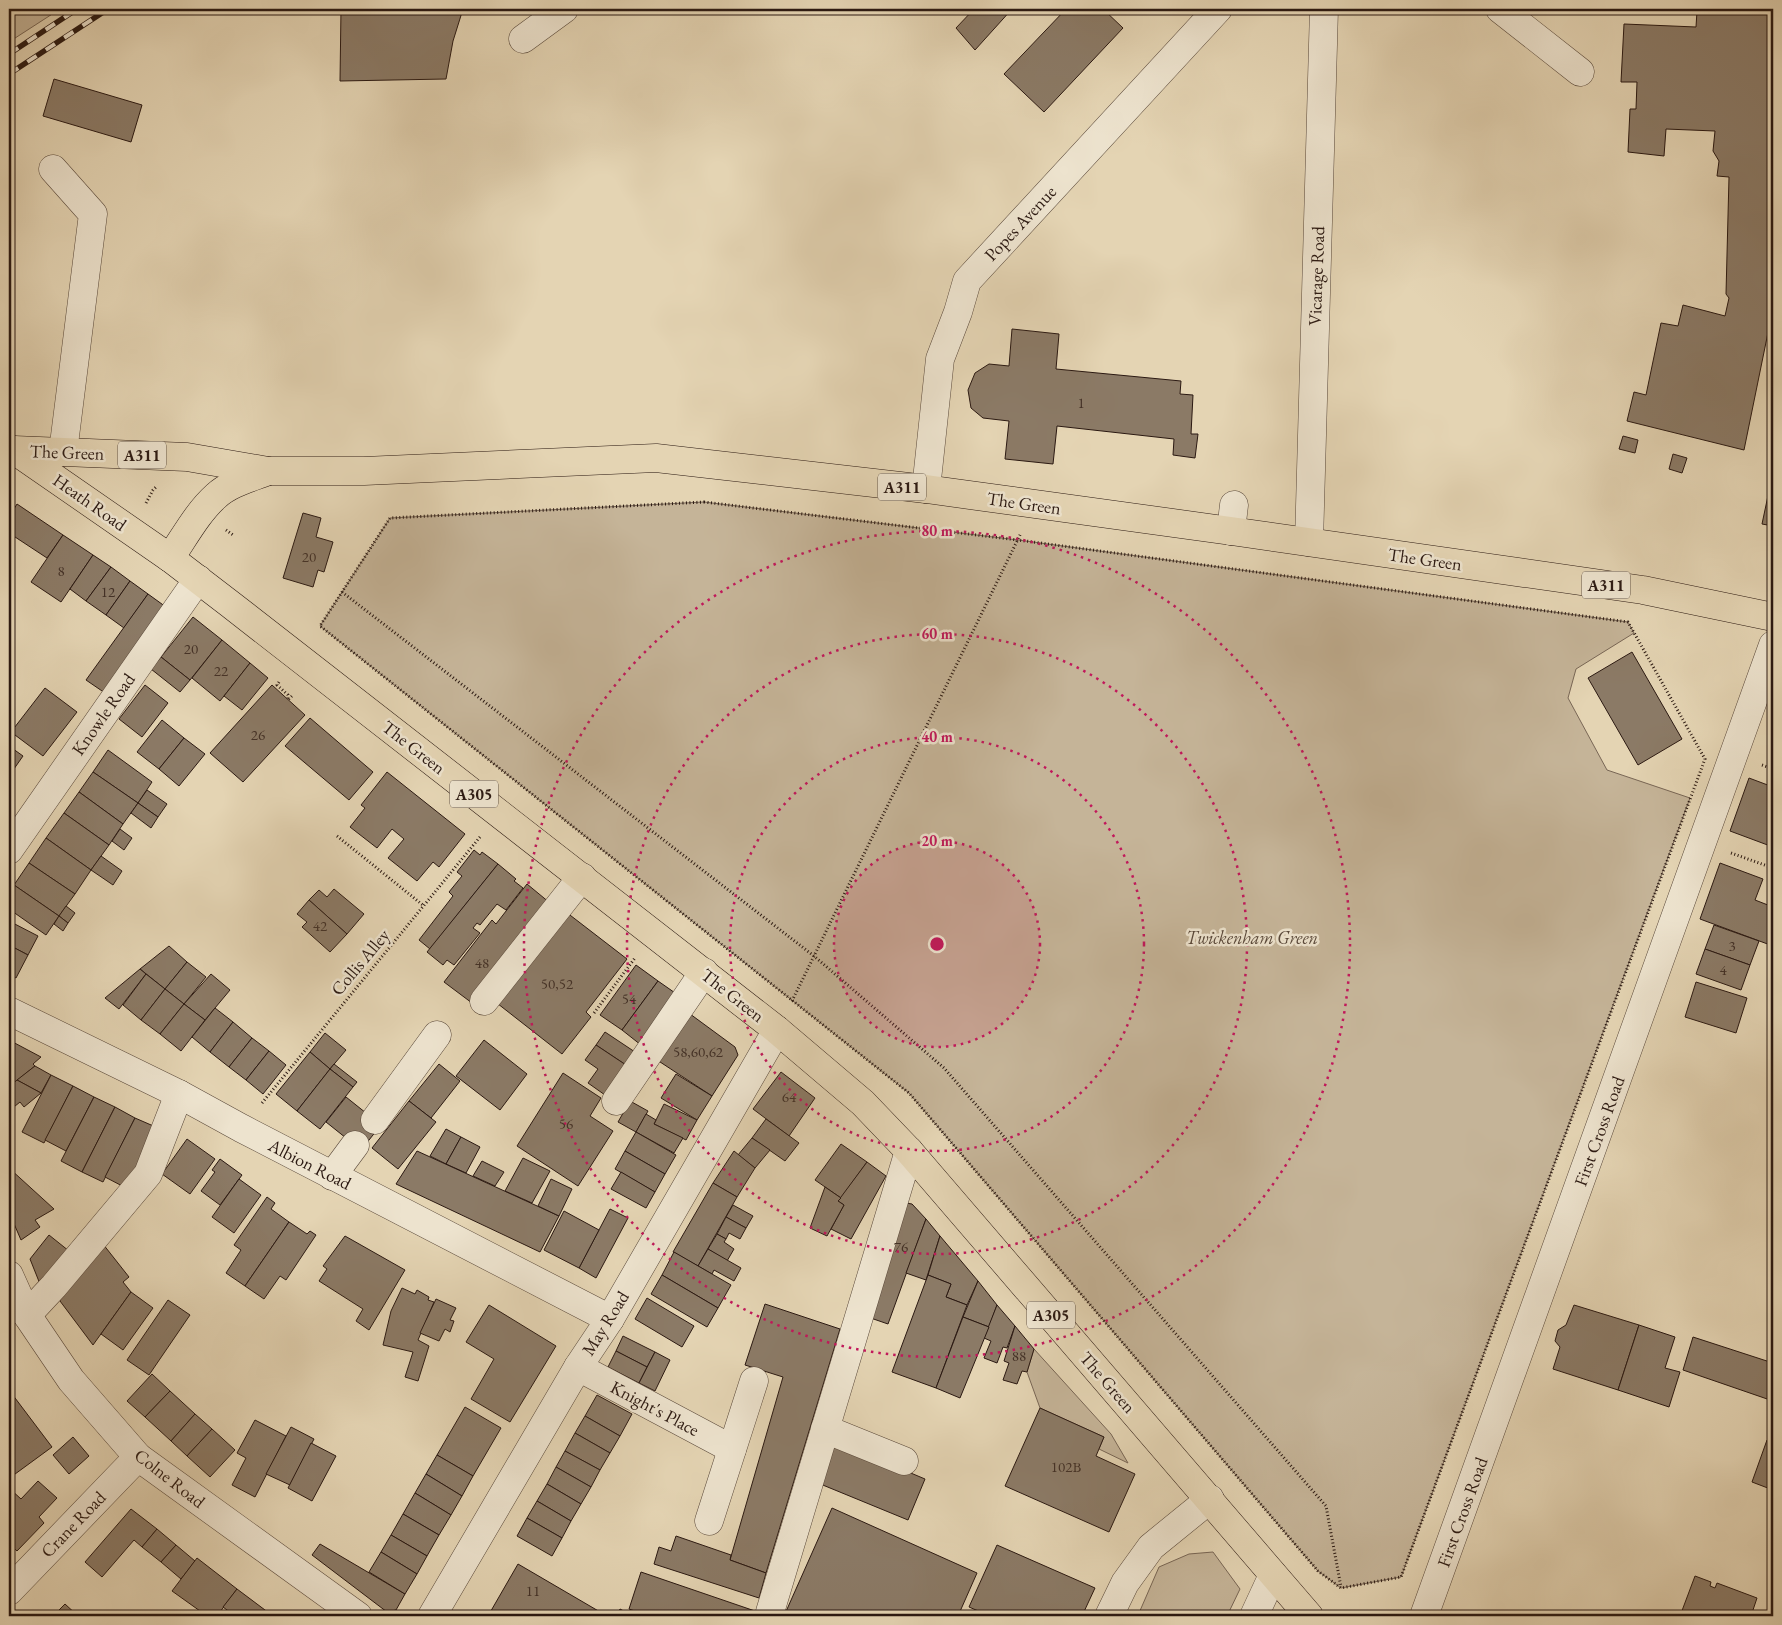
<svg xmlns="http://www.w3.org/2000/svg" width="1782" height="1625" font-family="'EB Garamond',serif">
	<style>
		.green { fill: #c5b498; stroke: #786655 }
		.building { fill: #8b7a66; stroke: #2b1912 }
		.lines { fill: none; stroke-linecap: round; stroke-linejoin: round }
		.minor-casing { stroke: #59483a; stroke-width: 29 }
		.major-casing { stroke: #2b1912; stroke-width: 29 }
		.path { stroke: #2b1912; stroke-width: 3; stroke-dasharray: 1 2.5; stroke-linecap: butt }
		.minor { stroke: #ede3ce; stroke-width: 28 }
		.major { stroke: #e4d4b3; stroke-width: 28 }
		.rail-casing { stroke: #2b1912; stroke-width: 5.5 }
		.rail { stroke: #ede3ce; stroke-width: 4; stroke-dasharray: 11; stroke-linecap: butt }
		.ring { fill: none; stroke: #c2185b; stroke-width: 2.5; stroke-dasharray: 2.5 5 }
		.labels { text-anchor: middle; dominant-baseline: central; stroke-width: 5; stroke-linejoin: round; paint-order: stroke }
		.number-label { font-size: 15px; fill: #433127 }
		.shield { fill: #ede3ce; stroke: #65564a; stroke-width: 1 }
		.shield-label { font-size: 16px; font-weight: bold; fill: #2b1912 }
		.street-label { font-size: 18px; fill: #2b1912; stroke: #ede3ce }
		.park-label { font-size: 18px; font-style: italic; fill: #59483a; stroke: #ede3ce }
		.centre { fill: #c2185b; stroke: #ede3ce; stroke-width: 2.5 }
		.ring-label { font-size: 15px; text-anchor: middle; font-weight: bold; fill: #c2185b; stroke: #ede3ce; stroke-width: 5; stroke-linejoin: round; paint-order: stroke }
	</style>
	<rect width="100%" height="100%" fill="#e4d4b3"/>
	<filter id="stains"><feTurbulence type="fractalNoise" baseFrequency=".004" numOctaves="4"/><feColorMatrix values="0 0 0 0 .2 0 0 0 0 .09 0 0 0 0 .02 0 0 0 .5 -.17"/></filter>
	<radialGradient id="worn" r=".72"><stop offset=".6" stop-color="#630" stop-opacity="0"/><stop offset="1" stop-color="#630" stop-opacity=".3"/></radialGradient>
	<g class="green">
		<polygon points="9,9 60,9 9,42"/>
		<polygon points="704,502 1018,540 1628,622 1634,633 1576,669 1568,698 1607,770 1690,798 1401,1577 1341,1588 1318,1571 909,1093 320,626 390,518"/>
		<polygon points="1034,1349 1111,1434 1128,1463 1099,1449 1104,1437 1040,1408 1027,1372"/>
		<polygon points="1213,1552 1240,1589 1227,1616 1146,1616 1139,1613 1159,1567 1189,1554"/>
	</g>
	<g class="building">
		<polygon points="341,9 463,9 453,41 446,79 340,81"/>
		<polygon points="974,9 1012,9 975,50 956,28"/>
		<polygon points="1066,9 1103,9 1123,28 1044,112 1004,74"/>
		<polygon points="1735,9 1773,9 1773,308 1744,450 1627,421 1634,392 1646,395 1661,323 1678,326 1683,305 1725,316 1729,298 1726,294 1729,177 1717,176 1719,161 1713,151 1715,131 1666,129 1664,156 1628,152 1630,109 1636,109 1637,82 1621,82 1624,24 1696,27 1697,11 1735,12"/>
		<polygon points="54,79 142,105 131,142 43,116"/>
		<polygon points="1012,329 1059,334 1056,369 1181,381 1180,394 1193,395 1191,434 1198,434 1195,458 1173,455 1174,439 1057,426 1053,464 1005,459 1009,421 983,418 971,408 968,390 975,373 989,364 1009,366"/>
		<polygon points="1623,436 1638,440 1635,453 1619,449"/>
		<polygon points="1673,454 1687,458 1682,473 1669,469"/>
		<polygon points="1773,472 1773,526 1762,524"/>
		<polygon points="9,504 15,508 9,517"/>
		<polygon points="17,504 63,535 47,558 9,533 9,517"/>
		<polygon points="303,513 321,518 316,537 333,542 324,572 318,570 313,587 283,578"/>
		<polygon points="63,535 93,555 61,602 31,582"/>
		<polygon points="93,555 111,567 86,601 70,589"/>
		<polygon points="111,567 130,581 106,615 86,601"/>
		<polygon points="130,581 148,594 124,628 106,615"/>
		<polygon points="148,594 166,607 105,693 86,680"/>
		<polygon points="193,617 222,640 190,680 161,657"/>
		<polygon points="222,640 250,663 220,701 192,678"/>
		<polygon points="1632,652 1682,739 1638,765 1588,678"/>
		<polygon points="161,657 190,680 180,692 151,669"/>
		<polygon points="250,663 268,678 242,710 224,696"/>
		<polygon points="145,685 168,703 142,737 119,719"/>
		<polygon points="272,685 305,715 243,782 210,753"/>
		<polygon points="45,688 77,712 43,756 11,732"/>
		<polygon points="310,718 373,772 349,800 285,746"/>
		<polygon points="162,720 184,738 159,769 137,752"/>
		<polygon points="184,738 205,754 179,786 159,769"/>
		<polygon points="9,746 23,756 9,776"/>
		<polygon points="108,750 152,782 138,803 93,772"/>
		<polygon points="93,772 138,803 123,824 79,792"/>
		<polygon points="387,772 465,834 439,867 433,862 417,881 388,858 404,839 392,829 377,848 350,827 365,808 361,805"/>
		<polygon points="1749,778 1773,787 1773,847 1730,831"/>
		<polygon points="147,790 167,804 158,817 138,803"/>
		<polygon points="79,792 123,824 109,845 64,813"/>
		<polygon points="138,803 158,817 151,828 131,813"/>
		<polygon points="64,813 109,845 91,870 46,838"/>
		<polygon points="120,829 132,838 124,850 112,841"/>
		<polygon points="46,838 91,870 75,894 29,863"/>
		<polygon points="474,850 480,855 482,852 498,864 430,949 419,940 453,896 449,892 462,876 457,872"/>
		<polygon points="101,856 122,871 113,885 91,870"/>
		<polygon points="29,863 75,894 59,916 14,885"/>
		<polygon points="1720,863 1763,879 1755,900 1773,907 1773,946 1700,919"/>
		<polygon points="498,864 516,879 514,881 523,888 506,910 497,904 480,925 477,923 473,928 480,933 454,965 447,960 443,965 427,952"/>
		<polygon points="527,884 550,903 472,1003 444,982 492,920 496,924"/>
		<polygon points="14,885 59,916 46,935 9,909 9,892"/>
		<polygon points="334,889 364,914 347,934 309,900 319,890 327,897"/>
		<polygon points="309,900 347,934 330,952 302,927 307,922 297,914"/>
		<polygon points="66,906 75,913 68,923 59,916"/>
		<polygon points="566,912 627,959 586,1012 591,1017 562,1054 493,1000"/>
		<polygon points="59,916 68,923 63,931 54,924"/>
		<polygon points="9,921 38,936 28,955 9,945"/>
		<polygon points="1714,925 1759,941 1750,965 1705,949"/>
		<polygon points="9,945 28,955 16,978 9,974"/>
		<polygon points="169,946 187,962 165,989 140,969"/>
		<polygon points="1705,949 1750,965 1741,990 1696,974"/>
		<polygon points="187,962 206,977 184,1004 165,989"/>
		<polygon points="636,965 658,981 622,1030 600,1015"/>
		<polygon points="140,969 146,974 119,1009 105,998"/>
		<polygon points="146,974 165,989 141,1020 123,1005"/>
		<polygon points="211,974 230,990 205,1020 184,1004"/>
		<polygon points="658,981 678,995 641,1045 622,1030"/>
		<polygon points="1696,982 1747,998 1736,1033 1685,1017"/>
		<polygon points="165,989 184,1004 160,1034 141,1020"/>
		<polygon points="184,1004 205,1020 181,1051 160,1034"/>
		<polygon points="215,1008 233,1022 210,1052 192,1037"/>
		<polygon points="686,1011 735,1047 738,1055 712,1096 654,1058"/>
		<polygon points="233,1022 252,1038 229,1067 210,1052"/>
		<polygon points="605,1032 635,1052 626,1065 596,1045"/>
		<polygon points="325,1033 346,1050 330,1069 310,1052"/>
		<polygon points="252,1038 269,1051 246,1080 229,1067"/>
		<polygon points="9,1040 41,1057 33,1064 35,1066 9,1087"/>
		<polygon points="484,1040 527,1074 500,1110 456,1076"/>
		<polygon points="596,1045 626,1065 605,1095 588,1083 598,1069 585,1060"/>
		<polygon points="269,1051 286,1065 263,1094 246,1080"/>
		<polygon points="310,1052 330,1069 297,1111 276,1094"/>
		<polygon points="334,1064 357,1082 353,1087 330,1069"/>
		<polygon points="439,1064 460,1081 431,1118 409,1101"/>
		<polygon points="35,1066 51,1075 41,1093 17,1080"/>
		<polygon points="330,1069 353,1087 320,1129 297,1111"/>
		<polygon points="781,1072 815,1098 789,1136 753,1109"/>
		<polygon points="563,1073 601,1098 590,1116 613,1131 578,1186 517,1146"/>
		<polygon points="676,1074 712,1096 697,1120 661,1098"/>
		<polygon points="51,1075 73,1086 44,1143 22,1132"/>
		<polygon points="17,1080 41,1093 24,1107 20,1102 9,1111 9,1087"/>
		<polygon points="73,1086 94,1097 66,1151 45,1140"/>
		<polygon points="94,1097 115,1107 82,1172 61,1161"/>
		<polygon points="346,1097 381,1125 361,1150 326,1122"/>
		<polygon points="409,1101 436,1122 398,1169 372,1148"/>
		<polygon points="630,1101 648,1111 636,1132 618,1122"/>
		<polygon points="664,1104 697,1120 686,1140 654,1124"/>
		<polygon points="115,1107 135,1118 103,1182 82,1172"/>
		<polygon points="646,1114 656,1120 654,1124 683,1138 674,1153 636,1132"/>
		<polygon points="135,1118 158,1128 128,1189 105,1177"/>
		<polygon points="766,1119 799,1143 785,1161 752,1138"/>
		<polygon points="446,1129 461,1137 446,1164 430,1156"/>
		<polygon points="636,1132 676,1155 665,1174 625,1151"/>
		<polygon points="461,1137 480,1147 466,1173 446,1164"/>
		<polygon points="752,1138 770,1150 755,1168 738,1155"/>
		<polygon points="187,1139 215,1159 190,1194 162,1174"/>
		<polygon points="841,1144 867,1162 841,1198 815,1180"/>
		<polygon points="417,1151 559,1216 540,1252 396,1184"/>
		<polygon points="625,1151 665,1174 655,1192 615,1169"/>
		<polygon points="734,1151 755,1168 737,1197 713,1183"/>
		<polygon points="523,1158 550,1171 532,1203 505,1191"/>
		<polygon points="220,1159 242,1175 220,1205 201,1191 215,1172 212,1170"/>
		<polygon points="482,1161 504,1172 495,1186 473,1176"/>
		<polygon points="867,1162 886,1176 851,1239 831,1229 844,1205 838,1201"/>
		<polygon points="9,1168 54,1209 35,1220 40,1227 21,1240 9,1212"/>
		<polygon points="621,1172 655,1192 646,1208 611,1189"/>
		<polygon points="239,1179 261,1195 234,1233 212,1217"/>
		<polygon points="551,1179 572,1189 559,1216 538,1206"/>
		<polygon points="713,1183 737,1197 698,1266 673,1252"/>
		<polygon points="825,1187 841,1198 838,1201 844,1205 827,1236 810,1228"/>
		<polygon points="267,1197 275,1203 271,1209 289,1222 245,1286 226,1273 241,1250 234,1245"/>
		<polygon points="900,1202 912,1204 926,1219 888,1324 862,1315"/>
		<polygon points="733,1205 753,1216 746,1228 726,1217"/>
		<polygon points="610,1209 628,1218 596,1278 579,1268"/>
		<polygon points="564,1211 599,1230 579,1268 544,1250"/>
		<polygon points="726,1217 746,1228 740,1239 729,1233 726,1239 717,1234"/>
		<polygon points="926,1219 940,1236 926,1280 906,1273"/>
		<polygon points="289,1222 307,1234 310,1231 316,1235 286,1280 280,1276 264,1299 245,1286"/>
		<polygon points="717,1234 726,1239 724,1242 734,1249 727,1261 708,1249"/>
		<polygon points="49,1235 74,1255 42,1289 30,1259"/>
		<polygon points="345,1236 405,1270 369,1330 356,1321 363,1309 319,1281 327,1269 323,1266"/>
		<polygon points="940,1236 978,1281 967,1305 946,1297 951,1284 928,1275"/>
		<polygon points="99,1239 129,1277 123,1282 131,1292 93,1345 60,1301 62,1288"/>
		<polygon points="708,1249 741,1268 734,1281 714,1270 712,1274 698,1266"/>
		<polygon points="674,1252 731,1285 718,1308 662,1275"/>
		<polygon points="662,1275 718,1308 707,1327 651,1294"/>
		<polygon points="928,1275 951,1284 946,1297 967,1305 936,1388 892,1372"/>
		<polygon points="978,1281 997,1305 989,1327 963,1317"/>
		<polygon points="402,1288 415,1294 417,1290 429,1297 428,1300 434,1302 418,1340 429,1346 418,1381 405,1377 413,1352 383,1345 391,1311"/>
		<polygon points="131,1292 153,1308 123,1350 101,1334"/>
		<polygon points="647,1298 694,1326 682,1347 635,1319"/>
		<polygon points="436,1299 456,1308 450,1320 454,1321 450,1332 445,1329 439,1341 420,1333"/>
		<polygon points="168,1300 190,1315 149,1375 127,1360"/>
		<polygon points="765,1304 840,1329 766,1573 730,1560 783,1377 745,1365"/>
		<polygon points="489,1305 556,1346 510,1422 471,1399 494,1359 466,1342"/>
		<polygon points="997,1305 1015,1326 1007,1348 1003,1347 997,1363 984,1358 991,1341 984,1338"/>
		<polygon points="1574,1305 1639,1325 1618,1390 1553,1369 1560,1347 1555,1341 1558,1330 1566,1325"/>
		<polygon points="963,1317 989,1327 960,1398 936,1388"/>
		<polygon points="1639,1325 1675,1337 1665,1368 1680,1372 1669,1407 1618,1390"/>
		<polygon points="1015,1326 1034,1349 1027,1372 1022,1371 1017,1384 1003,1380 1009,1363 1004,1361"/>
		<polygon points="623,1336 655,1352 647,1367 616,1351"/>
		<polygon points="1693,1337 1773,1363 1773,1401 1683,1370"/>
		<polygon points="616,1351 647,1367 639,1383 608,1367"/>
		<polygon points="655,1352 670,1360 655,1391 639,1383"/>
		<polygon points="152,1374 170,1391 145,1417 127,1401"/>
		<polygon points="9,1390 52,1447 11,1477 9,1474"/>
		<polygon points="170,1391 195,1414 171,1441 145,1417"/>
		<polygon points="597,1395 632,1414 620,1436 585,1416"/>
		<polygon points="465,1407 501,1428 473,1476 437,1455"/>
		<polygon points="1040,1408 1104,1437 1096,1456 1135,1474 1109,1532 1005,1486"/>
		<polygon points="195,1414 212,1429 187,1456 171,1441"/>
		<polygon points="585,1416 620,1436 610,1453 575,1433"/>
		<polygon points="255,1420 286,1436 255,1497 232,1485 246,1458 237,1453"/>
		<polygon points="291,1427 314,1439 290,1485 266,1474"/>
		<polygon points="212,1429 235,1450 210,1477 187,1456"/>
		<polygon points="575,1433 610,1453 600,1470 565,1451"/>
		<polygon points="73,1437 89,1456 69,1474 53,1455"/>
		<polygon points="830,1439 925,1479 908,1520 813,1481"/>
		<polygon points="1767,1440 1773,1442 1773,1490 1752,1482"/>
		<polygon points="311,1443 336,1456 312,1501 288,1488"/>
		<polygon points="565,1451 600,1470 591,1487 556,1467"/>
		<polygon points="437,1455 473,1476 462,1496 426,1474"/>
		<polygon points="556,1467 591,1487 581,1504 547,1484"/>
		<polygon points="426,1474 462,1496 451,1515 415,1493"/>
		<polygon points="38,1481 57,1498 39,1517 44,1523 17,1551 9,1544 9,1488 21,1499"/>
		<polygon points="547,1484 581,1504 571,1521 537,1501"/>
		<polygon points="415,1493 451,1515 439,1535 403,1514"/>
		<polygon points="537,1501 571,1521 562,1538 527,1518"/>
		<polygon points="832,1508 977,1573 958,1616 784,1616"/>
		<polygon points="131,1509 157,1529 142,1547 134,1540 102,1577 85,1562"/>
		<polygon points="403,1514 439,1535 427,1556 391,1535"/>
		<polygon points="527,1518 562,1538 552,1556 517,1536"/>
		<polygon points="157,1529 176,1545 161,1562 142,1547"/>
		<polygon points="391,1535 427,1556 417,1574 381,1552"/>
		<polygon points="676,1536 731,1555 730,1560 766,1573 759,1598 654,1564 659,1547 671,1551"/>
		<polygon points="320,1544 405,1594 396,1610 387,1612 312,1555"/>
		<polygon points="176,1545 195,1561 181,1579 161,1562"/>
		<polygon points="997,1545 1095,1588 1082,1616 990,1616 969,1607"/>
		<polygon points="381,1552 417,1574 405,1594 369,1572"/>
		<polygon points="197,1558 237,1589 217,1616 207,1616 172,1591"/>
		<polygon points="518,1564 607,1616 488,1616"/>
		<polygon points="641,1572 755,1611 753,1616 649,1616 629,1609"/>
		<polygon points="1695,1576 1711,1582 1710,1586 1715,1588 1717,1583 1757,1598 1751,1616 1680,1616"/>
		<polygon points="237,1589 273,1616 235,1616 223,1607"/>
		<polygon points="65,1604 78,1616 53,1616"/>
		<polygon points="620,1609 633,1616 616,1616"/>
	</g>
	<g class="lines">
		<g class="minor-casing">
			<g id="minor">
				<polyline points="1500,9 1580,72"/>
				<polyline points="523,39 564,9"/>
				<polyline points="53,169 93,214 63,452"/>
				<polyline points="926,489 940,359 958,312 967,281 1218,9"/>
				<polyline points="1231,531 1234,505"/>
				<polyline points="1309,542 1324,9"/>
				<polyline points="9,850 198,579"/>
				<polyline points="484,1001 582,877"/>
				<polyline points="9,1011 179,1094 241,1128 610,1319"/>
				<polyline points="616,1101 704,972"/>
				<polyline points="375,1120 437,1035"/>
				<polyline points="332,1176 355,1145"/>
				<polyline points="9,1275 27,1315 71,1380 138,1457 358,1616"/>
				<polyline points="27,1315 54,1286 148,1174 179,1094"/>
				<polyline points="578,1367 732,1449"/>
				<polyline points="825,1429 904,1461"/>
				<polyline points="709,1521 754,1381"/>
				<polyline points="9,1591 138,1457"/>
				<polyline points="770,1612 909,1151"/>
				<polyline points="432,1616 578,1367 610,1319 777,1030"/>
				<polyline points="1109,1616 1125,1583 1151,1547 1210,1499"/>
				<polyline points="1254,1616 1273,1575"/>
				<polyline points="1424,1616 1773,645"/>
			</g>
		</g>
		<g class="major-casing">
			<g id="major">
				<polyline points="14,450 187,457 268,471 364,471 656,458 926,489 1231,531 1643,590 1773,617"/>
				<polyline points="14,450 170,558 230,604 777,1030 863,1103 909,1151 1309,1616"/>
				<path d="M170 558C184 538 197 513 216 496 230 483 251 478 268 471"/>
			</g>
		</g>
		<g class="path">
			<polygon points="704,502 1018,540 1628,622 1705,759 1401,1577 1341,1588 1318,1571 909,1093 320,626 390,518"/>
			<polyline points="146,503 153,490 156,487"/>
			<polyline points="226,530 233,535"/>
			<polyline points="342,592 814,956 944,1068 1326,1506 1341,1587"/>
			<polyline points="279,682 277,685 288,695 288,700 293,695"/>
			<polyline points="1762,765 1773,769"/>
			<polyline points="337,836 424,906"/>
			<polyline points="1731,853 1773,868"/>
			<polyline points="1770,893 1773,883"/>
			<polyline points="792,1001 1021,533"/>
			<polyline points="594,1013 635,958"/>
			<polyline points="262,1103 480,837"/>
		</g>
		<use href="#minor" class="minor"/>
		<use href="#major" class="major"/>
		<g class="rail-casing">
			<g id="rail">
				<polyline points="9,54 77,9"/>
				<polyline points="9,74 108,9"/>
			</g>
		</g>
		<use href="#rail" class="rail"/>
	</g>
	<circle cx="937" cy="944" r="103" fill="#c2185b" fill-opacity=".12"/>
	<g class="ring">
		<circle cx="937" cy="944" r="103"/>
		<circle cx="937" cy="944" r="207"/>
		<circle cx="937" cy="944" r="310"/>
		<circle cx="937" cy="944" r="413"/>
	</g>
	<g class="labels">
		<g class="number-label">
			<text x="1081" y="402">1</text>
			<text x="309" y="556">20</text>
			<text x="61" y="570">8</text>
			<text x="108" y="591">12</text>
			<text x="191" y="648">20</text>
			<text x="221" y="670">22</text>
			<text x="258" y="734">26</text>
			<text x="320" y="925">42</text>
			<text x="1732" y="945">3</text>
			<text x="482" y="962">48</text>
			<text x="1723" y="969">4</text>
			<text x="557" y="983">50,52</text>
			<text x="629" y="998">54</text>
			<text x="698" y="1051">58,60,62</text>
			<text x="789" y="1096">64</text>
			<text x="566" y="1123">56</text>
			<text x="901" y="1246">76</text>
			<text x="1019" y="1355">88</text>
			<text x="1066" y="1466">102B</text>
			<text x="533" y="1590">11</text>
		</g>
		<g class="shield">
			<rect x="118" y="441.5" width="48" height="27" rx="4"/>
			<rect x="878" y="473.5" width="48" height="27" rx="4"/>
			<rect x="1582" y="571.5" width="48" height="27" rx="4"/>
			<rect x="450" y="780.5" width="48" height="27" rx="4"/>
			<rect x="1027" y="1301.5" width="48" height="27" rx="4"/>
		</g>
		<g class="shield-label">
			<text x="142" y="455">A311</text>
			<text x="902" y="487">A311</text>
			<text x="1606" y="585">A311</text>
			<text x="474" y="794">A305</text>
			<text x="1051" y="1315">A305</text>
		</g>
		<g class="street-label">
			<text transform="translate(1020 223) rotate(-47)">Popes Avenue</text>
			<text transform="translate(1316 276) rotate(-88)">Vicarage Road</text>
			<text transform="translate(67 452) rotate(2)">The Green</text>
			<text transform="translate(90 502) rotate(35)">Heath Road</text>
			<text transform="translate(1024 503) rotate(8)">The Green</text>
			<text transform="translate(1425 559) rotate(8)">The Green</text>
			<text transform="translate(103 714) rotate(-55)">Knowle Road</text>
			<text transform="translate(414 747) rotate(38)">The Green</text>
			<text transform="translate(360 962) rotate(-50)">Collis Alley</text>
			<text transform="translate(733 995) rotate(38)">The Green</text>
			<text transform="translate(1599 1131) rotate(-70)">First Cross Road</text>
			<text transform="translate(310 1164) rotate(27)">Albion Road</text>
			<text transform="translate(605 1323) rotate(-58)">May Road</text>
			<text transform="translate(1108 1382) rotate(49)">The Green</text>
			<text transform="translate(655 1408) rotate(28)">Knight's Place</text>
			<text transform="translate(170 1478) rotate(38)">Colne Road</text>
			<text transform="translate(1462 1512) rotate(-70)">First Cross Road</text>
			<text transform="translate(73 1524) rotate(-46)">Crane Road</text>
		</g>
		<g class="park-label">
			<text x="1252" y="937">Twickenham Green</text>
		</g>
	</g>
	<circle cx="937" cy="944" r="8" class="centre"/>
	<g class="ring-label">
		<text x="937" y="536">80 m</text>
		<text x="937" y="639">60 m</text>
		<text x="937" y="742">40 m</text>
		<text x="937" y="846">20 m</text>
	</g>
	<rect width="1782" height="1625" fill="none" stroke="#e4d4b3" stroke-width="30"/>
	<rect x="10" y="10" width="1762" height="1605" fill="none" stroke="#2b1912" stroke-width="2.5"/>
	<rect x="15" y="15" width="1752" height="1595" fill="none" stroke="#2b1912"/>
	<rect width="100%" height="100%" filter="url(#stains)"/>
	<rect width="100%" height="100%" fill="url(#worn)"/>
</svg>
